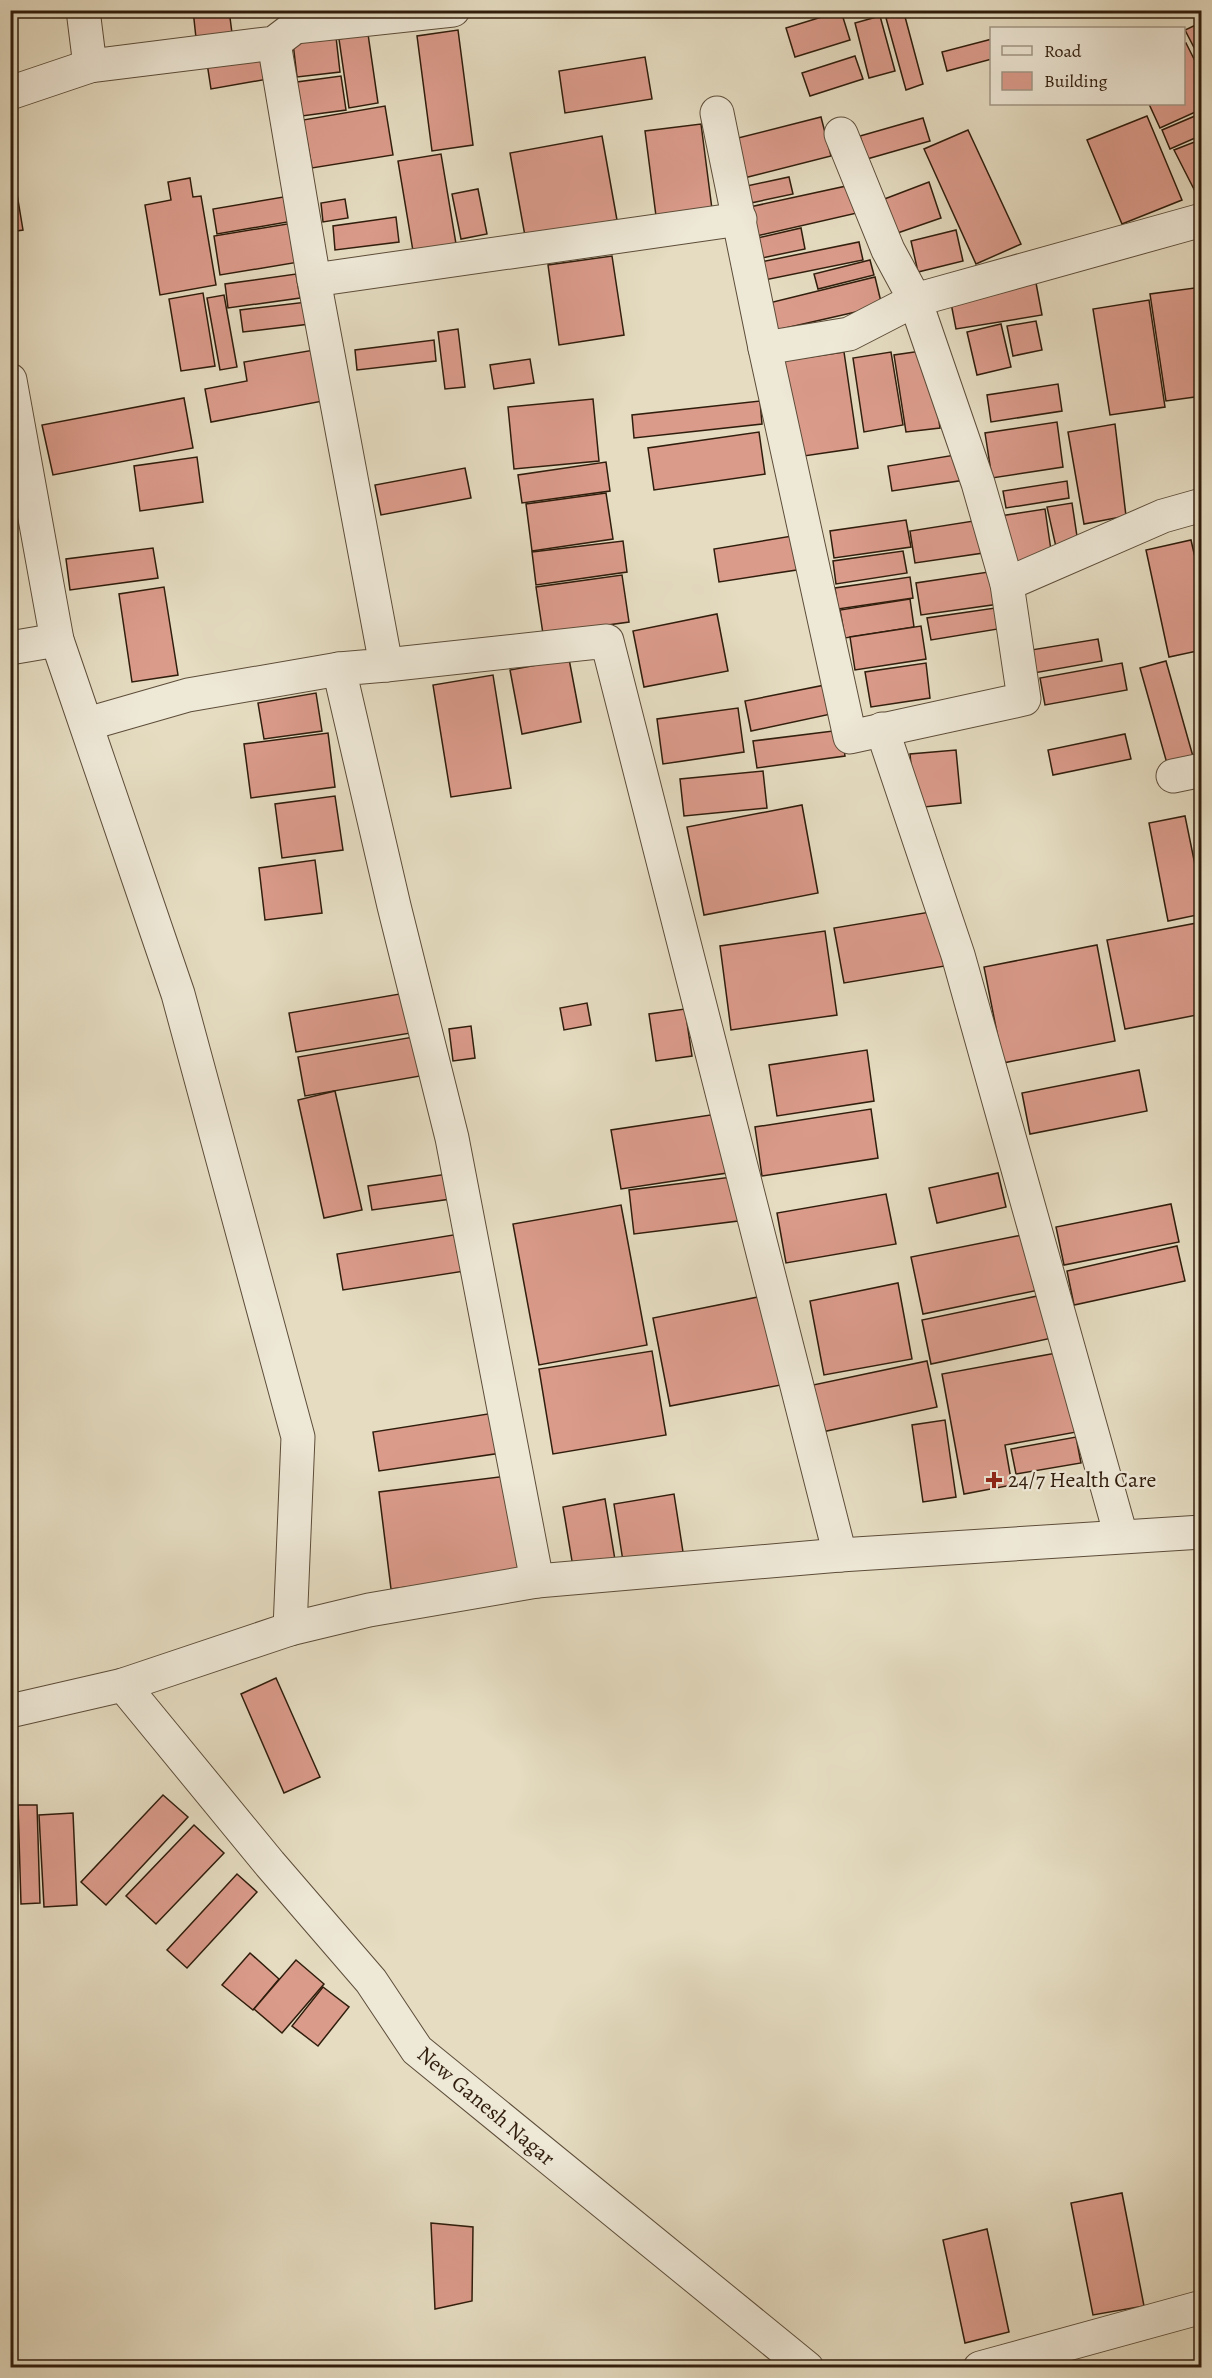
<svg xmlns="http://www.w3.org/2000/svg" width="1212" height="2378" font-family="Alegreya,serif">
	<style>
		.building { fill: #db9b8b; stroke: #301d0c; stroke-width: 1.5 }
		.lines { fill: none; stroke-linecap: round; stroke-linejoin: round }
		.minor-casing { stroke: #5d4d39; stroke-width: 35 }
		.minor { stroke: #eee8d7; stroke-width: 33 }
		.poi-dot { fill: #8f2418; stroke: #eee8d7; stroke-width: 2 }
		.labels { text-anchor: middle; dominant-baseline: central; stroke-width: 4.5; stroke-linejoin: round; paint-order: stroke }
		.poi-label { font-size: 22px; fill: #301d0c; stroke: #eee8d7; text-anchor: start }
		.street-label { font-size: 22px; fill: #301d0c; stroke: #eee8d7 }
	</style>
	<rect width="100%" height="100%" fill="#e5dcc1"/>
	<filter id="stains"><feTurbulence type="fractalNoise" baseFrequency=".00333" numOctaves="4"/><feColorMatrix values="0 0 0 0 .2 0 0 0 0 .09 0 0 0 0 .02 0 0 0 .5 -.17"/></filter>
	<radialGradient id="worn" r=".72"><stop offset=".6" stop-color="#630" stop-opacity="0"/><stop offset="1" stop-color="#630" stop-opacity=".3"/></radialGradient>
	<g class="building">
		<polygon points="193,10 229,10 232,33 196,38"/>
		<polygon points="937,10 954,10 938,16"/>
		<polygon points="841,11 850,40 795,57 786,28"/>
		<polygon points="904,13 923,84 906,90 886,18"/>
		<polygon points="880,16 895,71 869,78 855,23"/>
		<polygon points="1202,22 1202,63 1185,30"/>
		<polygon points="458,30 473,145 432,151 417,36"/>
		<polygon points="368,34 378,103 349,108 339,39"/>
		<polygon points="336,37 340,72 297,77 293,43"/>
		<polygon points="992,39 992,59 947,71 942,52"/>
		<polygon points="1186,43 1202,75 1202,109 1160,128 1149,104 1184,104 1184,44"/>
		<polygon points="263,53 268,79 211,89 207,63"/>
		<polygon points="855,56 863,79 810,96 802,73"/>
		<polygon points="645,57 652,99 565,113 559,71"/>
		<polygon points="341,76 346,110 302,116 297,82"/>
		<polygon points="385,106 393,155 312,168 303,120"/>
		<polygon points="1202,113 1202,135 1170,149 1162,130"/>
		<polygon points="1147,116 1182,200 1122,224 1087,140"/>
		<polygon points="821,117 831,156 740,179 730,140"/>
		<polygon points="923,118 930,141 867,159 860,136"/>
		<polygon points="701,124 712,209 656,216 645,131"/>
		<polygon points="968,130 1021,244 976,264 924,149"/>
		<polygon points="602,136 617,220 525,236 510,153"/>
		<polygon points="1202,139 1202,205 1174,150"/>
		<polygon points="441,154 456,244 413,251 398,161"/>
		<polygon points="10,170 13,170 23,230 10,232"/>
		<polygon points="789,177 793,194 746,204 742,187"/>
		<polygon points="190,178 193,197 201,196 216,285 160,295 145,205 171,200 168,182"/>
		<polygon points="929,182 941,218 886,237 874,203"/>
		<polygon points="851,185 857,213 752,237 745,208"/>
		<polygon points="478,189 487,234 461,239 452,194"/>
		<polygon points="295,195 299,220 217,234 213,209"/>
		<polygon points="345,199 348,218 323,222 321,203"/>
		<polygon points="396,217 399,242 335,250 333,226"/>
		<polygon points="299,222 305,261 220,275 214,236"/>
		<polygon points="801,228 805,249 757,259 753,239"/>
		<polygon points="956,230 963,261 918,272 911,241"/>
		<polygon points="859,242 863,260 755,282 751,264"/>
		<polygon points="612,256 624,335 559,345 548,265"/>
		<polygon points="870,260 874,275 818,289 814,274"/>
		<polygon points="296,274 300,298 228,308 225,284"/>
		<polygon points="875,277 882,306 768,332 761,305"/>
		<polygon points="1036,283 1042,315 956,329 950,298"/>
		<polygon points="1202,287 1202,396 1166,401 1150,294"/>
		<polygon points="203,293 215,366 181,371 169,299"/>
		<polygon points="224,295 237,367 220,370 207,298"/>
		<polygon points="1149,300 1165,407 1110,415 1093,309"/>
		<polygon points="307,302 310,324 243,332 240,310"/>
		<polygon points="1036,321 1042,350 1013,356 1007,326"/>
		<polygon points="1001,324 1011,367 977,375 967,332"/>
		<polygon points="458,329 465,387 445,389 438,332"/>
		<polygon points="434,340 436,361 357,370 355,350"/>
		<polygon points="314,350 323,401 211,422 205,389 247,381 244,362"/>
		<polygon points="928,350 940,428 906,432 894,355"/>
		<polygon points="844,352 858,448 797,457 782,361"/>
		<polygon points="891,352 903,425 864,432 853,358"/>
		<polygon points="530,359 534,383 494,389 490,365"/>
		<polygon points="1058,384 1062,411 991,422 987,395"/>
		<polygon points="184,398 193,448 53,475 42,425"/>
		<polygon points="593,399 599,461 514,469 508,407"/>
		<polygon points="760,401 762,424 634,438 632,415"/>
		<polygon points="1057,422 1063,467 992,478 985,433"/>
		<polygon points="1115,424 1126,516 1084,524 1068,432"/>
		<polygon points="759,432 765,474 654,490 648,448"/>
		<polygon points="961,454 965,480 892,491 888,466"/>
		<polygon points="197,457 203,502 140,511 134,466"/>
		<polygon points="606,462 610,491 522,503 518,475"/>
		<polygon points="465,468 471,498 381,515 375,485"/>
		<polygon points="1067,481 1069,498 1006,508 1003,491"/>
		<polygon points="606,493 613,539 532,551 526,504"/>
		<polygon points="1072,503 1078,543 1056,547 1047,507"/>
		<polygon points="1045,509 1052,557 1007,564 1000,516"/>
		<polygon points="986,519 990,552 915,563 910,531"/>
		<polygon points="906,520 911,547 834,558 830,531"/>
		<polygon points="798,535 803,569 719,582 714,549"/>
		<polygon points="1191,540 1202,588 1202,650 1169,657 1146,550"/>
		<polygon points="623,541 627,572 536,585 532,552"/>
		<polygon points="153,548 158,578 70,590 66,559"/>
		<polygon points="903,551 907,573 836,584 833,561"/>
		<polygon points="995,571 999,604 921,615 916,583"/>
		<polygon points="622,575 629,622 543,634 536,587"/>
		<polygon points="910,577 913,598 838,609 835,588"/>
		<polygon points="164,587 178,675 132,682 119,594"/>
		<polygon points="910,599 914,627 845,638 840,610"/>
		<polygon points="995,608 998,629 931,640 927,618"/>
		<polygon points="717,614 728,671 644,687 633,631"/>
		<polygon points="921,626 926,659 855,670 850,637"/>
		<polygon points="1098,639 1102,661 1034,673 1031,650"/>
		<polygon points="569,659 581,722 522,734 510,670"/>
		<polygon points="1166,661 1194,760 1168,767 1140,668"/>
		<polygon points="926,663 930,698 871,707 865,672"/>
		<polygon points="1122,663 1127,690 1045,705 1040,678"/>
		<polygon points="1202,668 1202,692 1197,669"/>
		<polygon points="493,675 511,788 451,797 433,685"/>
		<polygon points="825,685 831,714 751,731 745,701"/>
		<polygon points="316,693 322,731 264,739 258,703"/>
		<polygon points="738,708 744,752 663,764 657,719"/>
		<polygon points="841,730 845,756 757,768 753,741"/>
		<polygon points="328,733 335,787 251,798 244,744"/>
		<polygon points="1125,734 1131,759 1053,775 1048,750"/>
		<polygon points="956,750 961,803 915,808 910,754"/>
		<polygon points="763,771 767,808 684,816 680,779"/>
		<polygon points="335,796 343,850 282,858 275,804"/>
		<polygon points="802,805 818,893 704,915 687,827"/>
		<polygon points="1185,816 1202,899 1202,914 1168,921 1149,823"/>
		<polygon points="315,860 322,913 265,920 259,868"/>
		<polygon points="936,911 945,966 844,983 834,928"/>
		<polygon points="1202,922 1202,1014 1125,1029 1107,940"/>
		<polygon points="825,931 837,1015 731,1030 720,946"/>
		<polygon points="1097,945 1115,1041 1003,1063 984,967"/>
		<polygon points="411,992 417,1032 296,1052 289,1013"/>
		<polygon points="587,1003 591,1025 564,1030 560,1008"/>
		<polygon points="685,1009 692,1056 656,1061 649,1014"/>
		<polygon points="471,1026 475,1058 453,1061 449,1029"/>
		<polygon points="419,1036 426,1075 305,1096 298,1057"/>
		<polygon points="867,1050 874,1101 777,1116 769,1065"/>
		<polygon points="1139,1070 1147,1111 1030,1134 1022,1093"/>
		<polygon points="335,1091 362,1210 324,1218 298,1100"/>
		<polygon points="871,1109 878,1158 762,1176 755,1127"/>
		<polygon points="717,1114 727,1173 621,1189 611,1130"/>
		<polygon points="454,1173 458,1198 372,1210 368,1186"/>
		<polygon points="998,1173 1006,1207 937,1223 929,1188"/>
		<polygon points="732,1177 738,1221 634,1234 629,1190"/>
		<polygon points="886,1194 896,1244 786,1263 777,1213"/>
		<polygon points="1202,1196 1202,1222 1195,1198"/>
		<polygon points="1171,1204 1179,1242 1064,1265 1056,1227"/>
		<polygon points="621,1205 647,1345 539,1365 513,1224"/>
		<polygon points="459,1234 465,1271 343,1290 337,1254"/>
		<polygon points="1027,1234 1039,1290 923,1314 911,1257"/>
		<polygon points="1177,1246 1185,1281 1074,1305 1067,1271"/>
		<polygon points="898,1283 912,1359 824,1375 810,1301"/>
		<polygon points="1042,1295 1052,1338 931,1364 922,1320"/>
		<polygon points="763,1296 781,1385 670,1406 653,1318"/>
		<polygon points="652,1351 666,1435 553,1454 539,1369"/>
		<polygon points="1067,1351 1082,1431 1005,1445 1012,1485 964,1494 942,1374"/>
		<polygon points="927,1361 937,1407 822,1432 813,1385"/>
		<polygon points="494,1413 501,1453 379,1471 373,1432"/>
		<polygon points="945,1420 956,1497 923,1502 912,1425"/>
		<polygon points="1076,1437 1081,1463 1016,1474 1011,1449"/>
		<polygon points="507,1476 519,1573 391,1589 379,1492"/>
		<polygon points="674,1494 683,1552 623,1561 614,1504"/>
		<polygon points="605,1499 615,1560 573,1567 563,1507"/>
		<polygon points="276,1678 320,1777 284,1793 241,1694"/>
		<polygon points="163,1795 188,1817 106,1905 81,1882"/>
		<polygon points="18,1805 37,1805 40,1903 21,1904"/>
		<polygon points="73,1813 77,1905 44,1907 39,1815"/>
		<polygon points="194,1825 224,1853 156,1924 126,1896"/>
		<polygon points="237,1874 257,1892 187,1968 167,1950"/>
		<polygon points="250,1953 279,1979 253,2010 222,1985"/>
		<polygon points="296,1960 324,1984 282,2033 254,2009"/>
		<polygon points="323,1987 349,2007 318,2046 292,2026"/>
		<polygon points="1122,2193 1144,2306 1093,2315 1071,2203"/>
		<polygon points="431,2223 473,2227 472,2301 435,2309"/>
		<polygon points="987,2229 1009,2332 965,2343 943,2240"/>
	</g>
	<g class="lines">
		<g class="minor-casing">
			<g id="minor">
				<polyline points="83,10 90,66 274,43 295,27 453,10"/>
				<polyline points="274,43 314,280 386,665 339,669 394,906 452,1138 537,1581"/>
				<polyline points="10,93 90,66"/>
				<polyline points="717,113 765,348"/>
				<polyline points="841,134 888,250 915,300 849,334 765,348 850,737 1024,699 1007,584 1163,516 1202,505"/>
				<polyline points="314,280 740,219"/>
				<polyline points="10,380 57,640 178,994 298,1437 290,1629"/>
				<polyline points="1007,584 978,483 915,300 1202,220"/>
				<polyline points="10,648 57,640"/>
				<polyline points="386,665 607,641 840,1555"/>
				<polyline points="87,724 188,695 339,669"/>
				<polyline points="882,729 958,955 1121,1536"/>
				<polyline points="1173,776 1202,770"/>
				<polyline points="123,1685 270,1864 371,1981 417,2050 807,2368"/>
				<polyline points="10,1711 123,1685 290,1629 369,1610 537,1581 840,1555 1202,1532"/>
				<polyline points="980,2368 1202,2307"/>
			</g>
		</g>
		<use href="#minor" class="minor"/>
	</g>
	<path class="poi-dot" d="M991 1471h6v6h6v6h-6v6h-6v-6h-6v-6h6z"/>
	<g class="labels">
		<g class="poi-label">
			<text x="1008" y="1480">24/7 Health Care</text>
		</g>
		<g class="street-label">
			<text transform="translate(486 2106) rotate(40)">New Ganesh Nagar</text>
		</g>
	</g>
	<rect width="1212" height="2378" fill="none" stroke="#e5dcc1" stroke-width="36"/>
	<rect x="12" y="12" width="1188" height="2354" fill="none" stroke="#301d0c" stroke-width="3"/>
	<rect x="18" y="18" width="1176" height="2342" fill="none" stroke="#301d0c" stroke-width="1.5"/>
	<rect x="990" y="27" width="195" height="78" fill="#eee8d7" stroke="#a29786" stroke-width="1.5"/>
	<rect x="1002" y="46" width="30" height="9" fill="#eee8d7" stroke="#a29786" stroke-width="1.5"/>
	<text x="1044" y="57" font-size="18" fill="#301d0c">Road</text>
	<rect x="1002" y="72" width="30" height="18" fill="#db9b8b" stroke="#a29786" stroke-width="1.5"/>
	<text x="1044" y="87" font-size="18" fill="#301d0c">Building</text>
	<rect width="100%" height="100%" filter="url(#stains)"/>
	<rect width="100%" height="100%" fill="url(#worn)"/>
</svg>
